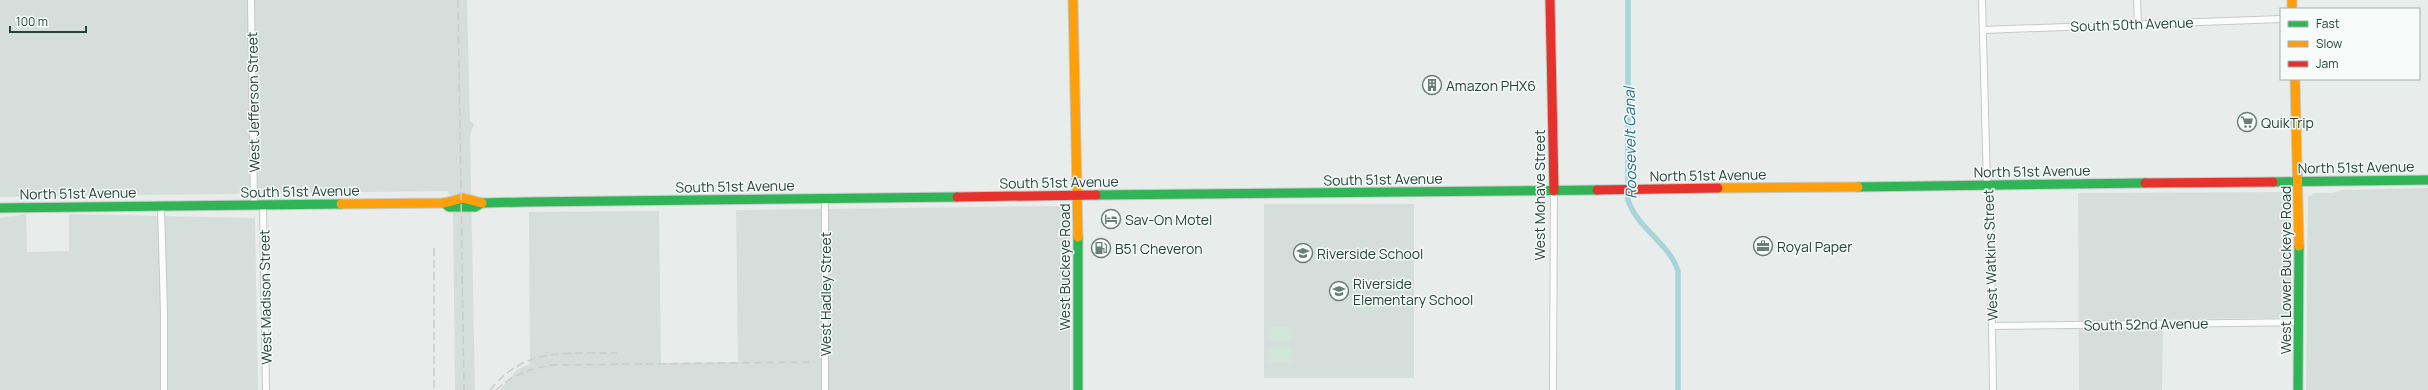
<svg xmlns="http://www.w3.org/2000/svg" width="2428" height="390" font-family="Manrope,sans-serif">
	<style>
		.built { fill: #d6dedb }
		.green { fill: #d1e6d8 }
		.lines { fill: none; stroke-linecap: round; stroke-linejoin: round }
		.canal { stroke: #a9d4db; stroke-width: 5.5 }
		.street-casing { stroke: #c5cac8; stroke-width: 8 }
		.fast-casing { stroke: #c3cbc8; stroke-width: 11 }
		.slow-casing { stroke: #c3cbc8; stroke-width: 11 }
		.jam-casing { stroke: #c3cbc8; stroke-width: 11 }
		.street { stroke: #fcfcfc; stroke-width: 6 }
		.fast { stroke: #30b455; stroke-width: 9 }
		.slow { stroke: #ff9f0a; stroke-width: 9 }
		.jam { stroke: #e5322d; stroke-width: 9 }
		.rail { stroke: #c9cdcc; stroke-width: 1.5; stroke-dasharray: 8 4; stroke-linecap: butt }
		.labels { text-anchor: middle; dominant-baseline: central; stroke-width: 3; stroke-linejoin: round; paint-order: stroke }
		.street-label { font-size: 14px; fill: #24423a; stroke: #f7fbf9 }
		.poi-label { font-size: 14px; fill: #24423a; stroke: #f7fbf9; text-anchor: start }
		.water-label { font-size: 15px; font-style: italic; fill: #1c6f80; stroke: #f7fbf9 }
	</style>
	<rect width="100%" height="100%" fill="#e8edeb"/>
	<g class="built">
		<polygon points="0,0 467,0 470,121 474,124 470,136 475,390 455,390 453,211 453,195 449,195 448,191 0,197"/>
		<polygon points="2428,188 2428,390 2306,390 2308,197 2314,193 2332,193 2343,190"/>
		<polygon points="2290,192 2291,318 2163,319 2162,390 2079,390 2078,193"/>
		<rect x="1264" y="204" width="150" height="174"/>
		<polygon points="1059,206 1070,210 1070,390 500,390 518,369 530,364 529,212 659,211 661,363 738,362 736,210"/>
		<polygon points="26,214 27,252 69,251 69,214 255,218 258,390 0,390 0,218"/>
	</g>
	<g class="green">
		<rect x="1360" y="300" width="19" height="11"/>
		<rect x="1269" y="327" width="22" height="15"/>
		<polygon points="1269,347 1291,348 1291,362 1269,362"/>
	</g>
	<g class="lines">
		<path class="canal" d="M1628 0V200C1637 228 1670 244 1678 271V390"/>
		<g class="street-casing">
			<g id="street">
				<polyline points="251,0 254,205"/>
				<polyline points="1982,0 1987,186 1990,195 1993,390"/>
				<polyline points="2137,0 2138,24"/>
				<polyline points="1983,30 2281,19"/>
				<polyline points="825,199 825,390"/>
				<polyline points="263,205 266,390"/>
				<polyline points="161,206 164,312 164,390"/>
				<polyline points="1992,326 2299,322"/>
				<polyline points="1553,390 1554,191"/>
			</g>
		</g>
		<g class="fast-casing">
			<g id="fast">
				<polyline points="2273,182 2428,180"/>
				<polyline points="1858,187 2145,183"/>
				<polyline points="1096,195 1597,190"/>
				<polyline points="444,203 449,207 475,207 482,203 525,202 957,197"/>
				<polyline points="0,208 341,204"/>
				<polyline points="1078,237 1078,390"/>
				<polyline points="2298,390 2299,246"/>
			</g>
		</g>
		<g class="slow-casing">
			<g id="slow">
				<polyline points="1073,0 1078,237"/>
				<polyline points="2292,0 2292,9"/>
				<polyline points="2295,79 2299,246"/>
				<polyline points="1718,188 1858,187"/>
				<polyline points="341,204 444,203 463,198 482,203"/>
			</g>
		</g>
		<g class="jam-casing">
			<g id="jam">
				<polyline points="1550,0 1554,191"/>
				<polyline points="2145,183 2273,182"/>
				<polyline points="1597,190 1718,188"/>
				<polyline points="957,197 1096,195"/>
			</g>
		</g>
		<use href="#street" class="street"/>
		<use href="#fast" class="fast"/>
		<use href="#slow" class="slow"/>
		<use href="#jam" class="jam"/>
		<g class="rail">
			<polyline points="458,0 464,390"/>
			<polyline points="434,248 434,390"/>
			<path d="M490 390C526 346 566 354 617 353"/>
			<path d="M496 390C513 374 530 369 553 365L815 362"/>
		</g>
	</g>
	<defs>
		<g id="building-ring" transform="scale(1)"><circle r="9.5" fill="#f7fbf9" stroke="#697e78" stroke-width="1.5"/><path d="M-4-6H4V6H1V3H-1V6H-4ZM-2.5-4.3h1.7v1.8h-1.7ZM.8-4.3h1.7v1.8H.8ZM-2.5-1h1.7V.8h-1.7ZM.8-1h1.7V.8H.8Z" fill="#697e78"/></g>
		<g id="supermarket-ring" transform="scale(1)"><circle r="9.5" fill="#f7fbf9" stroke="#697e78" stroke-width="1.5"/><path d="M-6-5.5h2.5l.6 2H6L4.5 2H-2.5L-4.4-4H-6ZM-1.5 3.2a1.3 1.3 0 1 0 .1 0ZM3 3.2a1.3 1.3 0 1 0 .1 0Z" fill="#697e78"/></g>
		<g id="hotel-ring" transform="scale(1)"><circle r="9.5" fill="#f7fbf9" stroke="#697e78" stroke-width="1.5"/><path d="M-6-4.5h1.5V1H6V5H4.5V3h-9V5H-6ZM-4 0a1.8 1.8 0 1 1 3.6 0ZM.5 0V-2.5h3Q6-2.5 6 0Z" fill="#697e78"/></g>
		<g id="office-ring" transform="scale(1)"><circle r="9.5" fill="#f7fbf9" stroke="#697e78" stroke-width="1.5"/><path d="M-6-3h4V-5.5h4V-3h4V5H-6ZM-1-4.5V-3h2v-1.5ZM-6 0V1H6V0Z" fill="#697e78"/></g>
		<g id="fuel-ring" transform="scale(1)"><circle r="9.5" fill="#f7fbf9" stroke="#697e78" stroke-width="1.5"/><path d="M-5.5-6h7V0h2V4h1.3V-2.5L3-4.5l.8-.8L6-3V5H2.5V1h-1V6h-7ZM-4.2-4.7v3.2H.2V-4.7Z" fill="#697e78"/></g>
		<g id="school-ring" transform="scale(1)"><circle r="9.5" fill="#f7fbf9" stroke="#697e78" stroke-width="1.5"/><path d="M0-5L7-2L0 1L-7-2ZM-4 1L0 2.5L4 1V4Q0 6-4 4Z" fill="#697e78"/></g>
	</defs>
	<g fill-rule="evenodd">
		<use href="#building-ring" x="1432" y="85"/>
		<use href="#supermarket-ring" x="2247" y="122"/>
		<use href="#hotel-ring" x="1111" y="219"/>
		<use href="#office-ring" x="1763" y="246"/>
		<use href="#fuel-ring" x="1101" y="248"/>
		<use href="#school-ring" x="1303" y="253"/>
		<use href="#school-ring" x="1339" y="291"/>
	</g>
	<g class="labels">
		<g class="street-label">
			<text transform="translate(2132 24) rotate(-2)">South 50th Avenue</text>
			<text transform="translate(253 102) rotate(-91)">West Jefferson Street</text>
			<text transform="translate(2356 167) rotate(-1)">North 51st Avenue</text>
			<text transform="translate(2032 171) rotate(-1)">North 51st Avenue</text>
			<text transform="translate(1708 175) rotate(-1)">North 51st Avenue</text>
			<text transform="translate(1383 179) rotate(-1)">South 51st Avenue</text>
			<text transform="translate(1059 182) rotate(-1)">South 51st Avenue</text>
			<text transform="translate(735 186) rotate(-1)">South 51st Avenue</text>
			<text transform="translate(300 191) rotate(-1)">South 51st Avenue</text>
			<text transform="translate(78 193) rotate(-1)">North 51st Avenue</text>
			<text transform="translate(1539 195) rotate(-90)">West Mohave Street</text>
			<text transform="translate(1990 255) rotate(-92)">West Watkins Street</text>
			<text transform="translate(1064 267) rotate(-90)">West Buckeye Road</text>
			<text transform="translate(2285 270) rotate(-90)">West Lower Buckeye Road</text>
			<text transform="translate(825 294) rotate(-90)">West Hadley Street</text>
			<text transform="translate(265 297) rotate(-91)">West Madison Street</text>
			<text transform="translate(2146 324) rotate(-1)">South 52nd Avenue</text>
		</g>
		<g class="poi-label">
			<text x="1446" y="85">Amazon PHX6</text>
			<text x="2261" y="122">QuikTrip</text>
			<text x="1125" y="219">Sav-On Motel</text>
			<text x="1777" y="246">Royal Paper</text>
			<text x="1115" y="248">B51 Cheveron</text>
			<text x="1317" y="253">Riverside School</text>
			<text x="1353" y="283">Riverside<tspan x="1353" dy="16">Elementary School</tspan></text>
		</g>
		<g class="water-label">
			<text transform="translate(1630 143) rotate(-91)">Roosevelt Canal</text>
		</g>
	</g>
	<rect x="2280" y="8" width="140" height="72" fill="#f7fbf9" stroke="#a3b1ad"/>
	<rect x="2288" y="21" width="20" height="6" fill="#30b455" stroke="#a3b1ad"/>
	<text x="2316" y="28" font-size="12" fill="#24423a">Fast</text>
	<rect x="2288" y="41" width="20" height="6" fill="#ff9f0a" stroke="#a3b1ad"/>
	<text x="2316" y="48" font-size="12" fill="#24423a">Slow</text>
	<rect x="2288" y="61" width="20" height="6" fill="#e5322d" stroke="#a3b1ad"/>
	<text x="2316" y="68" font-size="12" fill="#24423a">Jam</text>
	<path d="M10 26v6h76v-6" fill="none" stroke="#24423a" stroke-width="2"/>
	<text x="16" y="26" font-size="12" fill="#24423a" stroke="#f7fbf9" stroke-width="3" paint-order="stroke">100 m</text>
</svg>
